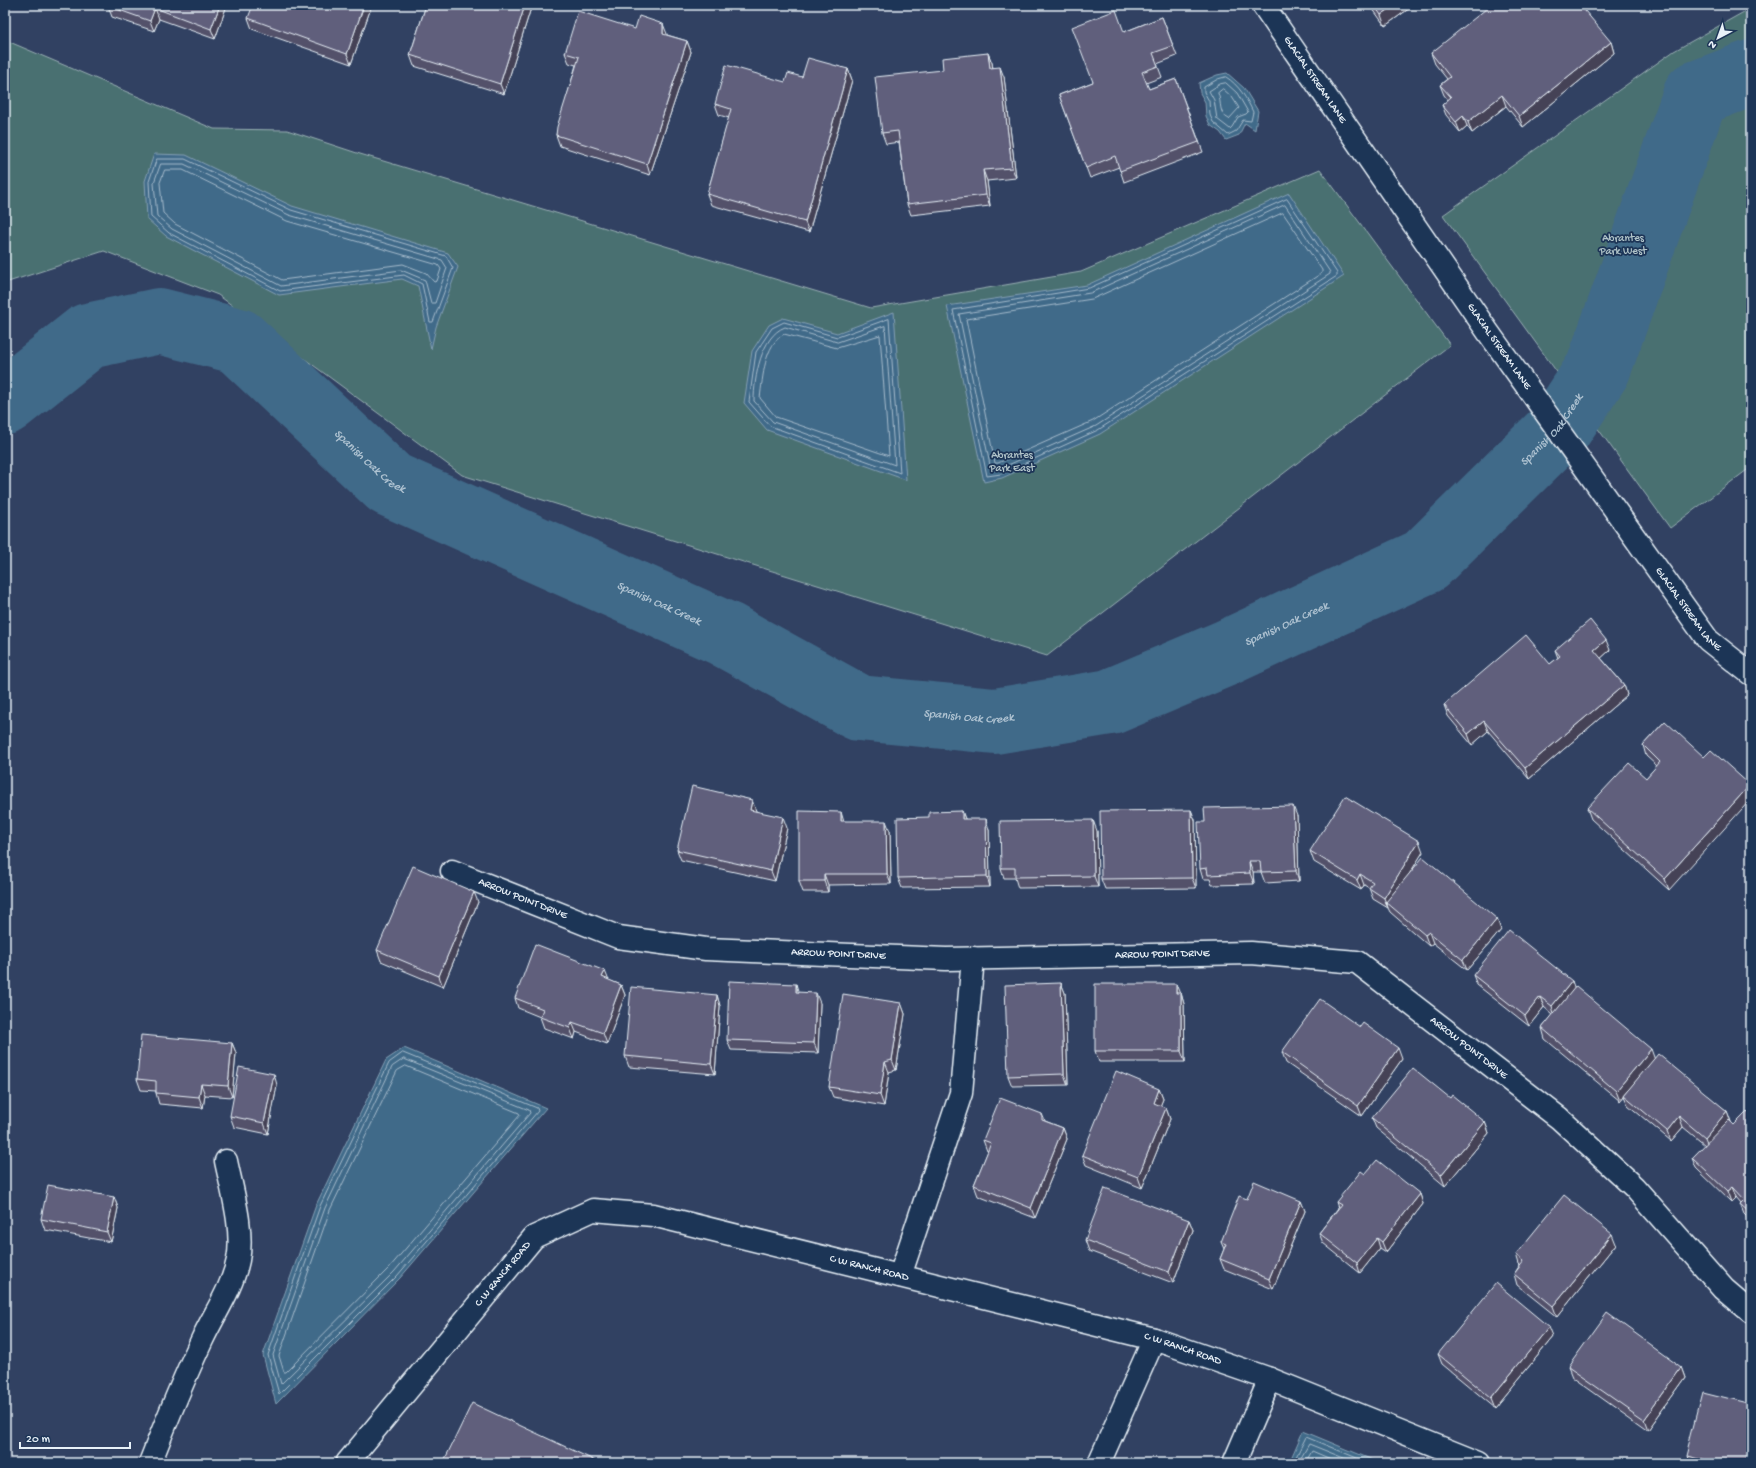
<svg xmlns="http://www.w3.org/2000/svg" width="1756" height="1468" font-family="'Gochi Hand',sans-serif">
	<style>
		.green { fill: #4a6f71; stroke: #99b0b4 }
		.water { fill: #416a89; stroke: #84a0b5 }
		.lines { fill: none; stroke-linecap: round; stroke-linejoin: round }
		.shore { stroke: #a5bbcc; stroke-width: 1 }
		.river { stroke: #416a89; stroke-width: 66 }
		.minor-casing { stroke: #e8f1f8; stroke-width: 25 }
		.minor { stroke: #1d3557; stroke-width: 22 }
		.wall { fill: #53516b; stroke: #e8f1f8 }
		.shaded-wall { fill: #444257; stroke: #e8f1f8 }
		.building { fill: #615e7c; stroke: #e8f1f8 }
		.labels { text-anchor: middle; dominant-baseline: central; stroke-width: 3.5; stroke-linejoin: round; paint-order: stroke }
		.street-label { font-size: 11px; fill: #e8f1f8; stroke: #1d3557 }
		.park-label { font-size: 11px; fill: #b1c4c9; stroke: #1d3557 }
		.water-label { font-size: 12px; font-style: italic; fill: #aec2d1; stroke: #1d3557 }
	</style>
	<rect width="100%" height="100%" fill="#314162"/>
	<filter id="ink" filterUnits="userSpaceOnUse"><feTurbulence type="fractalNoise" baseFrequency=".025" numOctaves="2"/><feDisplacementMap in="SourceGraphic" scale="8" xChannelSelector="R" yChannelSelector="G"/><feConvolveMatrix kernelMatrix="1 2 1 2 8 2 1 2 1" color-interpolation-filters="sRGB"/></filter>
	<g filter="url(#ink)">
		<g class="green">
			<polygon points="1751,8 1751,467 1670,528 1443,215 1674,51"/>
			<polygon points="5,40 214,129 287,130 360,154 871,308 1081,272 1320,169 1450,345 1047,656 462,475 218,295 104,251 5,283"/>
		</g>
		<g class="water">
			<polygon points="1227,73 1244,88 1258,111 1255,130 1245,123 1239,135 1226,140 1220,132 1210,125 1206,116 1205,102 1200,93 1199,83 1217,75"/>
			<polygon points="154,154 186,155 292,206 448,253 458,267 436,327 431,349 418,286 402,279 279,295 166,236 147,219 145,181"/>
			<polygon points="1289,193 1344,276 1100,434 1002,478 984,482 947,306 1087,285"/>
			<polygon points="894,312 906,480 767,430 744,403 752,351 769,325 783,318 837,333"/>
			<polygon points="404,1048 546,1108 400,1278 276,1404 263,1355 316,1205 386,1060"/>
			<polygon points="1303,1431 1380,1463 1289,1463"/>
		</g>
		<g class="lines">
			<g class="shore">
				<path d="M1226 77C1239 85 1247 99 1253 112L1251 121 1243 120 1236 131 1228 135 1213 122 1210 115 1209 101 1204 92V87L1218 79Z"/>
				<polygon points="1226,83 1237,93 1248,112 1246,114 1238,117 1232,127 1230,129 1217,119 1214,100 1209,91 1220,84"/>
				<path d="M1223 89 1232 97 1239 108 1229 119C1218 114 1222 103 1218 93Z"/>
				<polygon points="157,159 185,159 291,210 446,256 453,268 433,322 430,322 422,284 404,275 280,291 169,233 151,217 149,182"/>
				<polygon points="161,164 184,164 289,215 442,260 447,268 435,303 431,303 425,280 401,270 281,286 172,229 157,216 154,183"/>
				<polygon points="165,170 183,170 287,221 438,265 441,269 437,281 434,282 426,273 403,264 282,280 175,224 163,213 160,183"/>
				<polygon points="1287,199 1337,273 1337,276 1098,430 1001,474 987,476 953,310 1089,288"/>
				<polygon points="1285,205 1330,272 1330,274 1096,426 999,469 991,470 959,314 1090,293"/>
				<polygon points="1283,213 1322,270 1322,273 1093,421 998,463 995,463 966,319 1092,299"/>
				<polygon points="889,319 900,473 770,426 749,402 756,352 772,328 784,322 837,337"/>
				<path d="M885 326 895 465 773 422 754 401C754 378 761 336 785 327L837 342Z"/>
				<path d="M784 334 837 348 880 335 889 456 776 417 760 398C763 377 764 345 784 334Z"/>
				<polygon points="403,1053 537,1108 538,1111 397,1276 279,1394 268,1355 320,1206 389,1063"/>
				<polygon points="404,1059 529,1110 530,1113 394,1272 281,1384 273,1355 325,1208 392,1067"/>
				<polygon points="406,1066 519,1113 520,1115 389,1268 286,1372 284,1372 279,1356 330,1210 397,1071"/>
				<polyline points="1293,1463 1306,1437 1369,1463"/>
				<polyline points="1298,1463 1309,1444 1356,1463"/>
				<polyline points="1305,1463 1312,1451 1340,1463"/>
			</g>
			<path class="river" id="s1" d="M5 402 88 336 159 321 238 341 390 484 725 634 859 708 995 721 1110 702 1226 653 1425 561 1559 429 1598 369 1696 94 1751 73"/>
			<g class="minor-casing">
				<g id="minor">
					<path id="s2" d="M1263 5 1488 332 1708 640 1751 674"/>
					<path id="s3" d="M452 871 618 937 706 949 946 959 1251 953 1357 962 1559 1118 1634 1187 1724 1289 1751 1312"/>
					<polyline points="900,1276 961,1093 973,958"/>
					<path d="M150 1463C166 1422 183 1380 202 1340 214 1314 232 1289 238 1260 244 1231 232 1190 226 1161"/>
					<path id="s4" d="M347 1463 534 1237 593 1210 653 1215 1154 1339 1270 1379 1479 1463"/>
					<polyline points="1099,1463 1154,1339"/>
					<polyline points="1234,1463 1270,1379"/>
				</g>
			</g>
			<use href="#minor" class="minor"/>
		</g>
		<g class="wall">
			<polygon points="108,5 227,5 215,39 159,19 154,31 112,17 108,6"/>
			<polygon points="372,5 351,64 252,29 248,18"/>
			<polygon points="426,5 528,5 530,11 504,94 414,66 410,55"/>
			<polygon points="1370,5 1414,5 1385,26"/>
			<polygon points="1162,17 1177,56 1157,64 1162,77 1146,83 1149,89 1176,79 1203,152 1124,182 1119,167 1090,178 1059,95 1093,82 1124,32"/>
			<polygon points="667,35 687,41 691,52 650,175 560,146 556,135 576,65 569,63 565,53"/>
			<polygon points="1611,42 1614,53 1523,127 1506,106 1472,133 1467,126 1460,132 1446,115 1442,105 1448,100 1444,95 1440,85 1447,79 1435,64 1431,53"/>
			<polygon points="988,53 992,63 993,68 1004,77 1016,178 987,181 990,206 911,215 907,204 899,142 886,144 882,133 943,70"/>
			<polygon points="848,69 852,80 809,232 711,205 707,194 729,118 719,115 715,104 785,82 802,77"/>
			<polygon points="1555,650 1610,650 1601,658 1624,685 1627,695 1529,779 1488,731 1472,745 1448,716 1444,705 1550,664 1558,658"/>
			<polygon points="1665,721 1669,890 1591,819 1587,808 1646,778 1657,766 1646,756 1643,745"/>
			<polygon points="1191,810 1195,820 1196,888 1105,889 1101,879"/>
			<polygon points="756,811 787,828 775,881 681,860 677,850"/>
			<polygon points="962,811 965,819 989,830 990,887 902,888 898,878 929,817"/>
			<polygon points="1297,816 1299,881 1265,883 1261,872 1253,872 1254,884 1212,885 1210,879 1203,879 1200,869"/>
			<polygon points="844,821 890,831 891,884 828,885 828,892 803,892 799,881"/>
			<polygon points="1097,831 1098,887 1018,888 1015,878 1004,878 1001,868"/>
			<polygon points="1310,851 1423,852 1408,875 1497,919 1501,930 1467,970 1433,943 1429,946 1390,912 1388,908 1373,899 1369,888 1364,885 1361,890 1314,862"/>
			<polygon points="478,902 443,987 381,961 377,950"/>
			<polygon points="1473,975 1572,981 1574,989 1654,1058 1727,1111 1731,1122 1734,1125 1751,1116 1751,1221 1744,1214 1740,1204 1741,1203 1736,1197 1731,1202 1696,1168 1692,1158 1705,1145 1683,1127 1671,1141 1628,1105 1624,1096 1620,1101 1545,1039 1542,1028 1553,1015 1544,1007 1529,1026 1477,985"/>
			<polygon points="608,980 621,985 625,995 607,1044 576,1032 574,1039 544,1028 540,1017 518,1008 515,998"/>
			<polygon points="1061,983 1065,993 1068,1085 1012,1086 1008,1076"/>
			<polygon points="1181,993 1184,1004 1185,1062 1099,1062 1095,1051"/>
			<polygon points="717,995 720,1006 715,1074 629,1067 625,1056"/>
			<polygon points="820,1003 818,1053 731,1050 727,1040"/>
			<polygon points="901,1003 905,1014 896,1070 889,1072 884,1106 833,1097 829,1087"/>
			<polygon points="232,1043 236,1053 232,1097 205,1095 203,1108 159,1104 156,1093 156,1091 141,1090 137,1079"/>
			<polygon points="1282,1052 1402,1059 1362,1116 1286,1063"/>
			<polygon points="277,1085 268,1134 234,1127 230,1116"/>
			<polygon points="1159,1089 1163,1099 1160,1106 1166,1108 1170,1119 1142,1188 1086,1165 1082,1155"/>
			<polygon points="1450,1098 1485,1122 1489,1133 1445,1186 1376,1128 1372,1118"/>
			<polygon points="1042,1114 1045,1121 1063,1128 1067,1139 1035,1218 978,1196 974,1185 988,1151 987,1151 983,1140"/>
			<polygon points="1365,1174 1420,1194 1423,1204 1386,1252 1380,1248 1360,1273 1323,1243 1319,1233 1338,1208 1336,1202"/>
			<polygon points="114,1197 118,1208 111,1242 45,1230 41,1219"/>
			<polygon points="1247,1199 1301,1201 1305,1211 1273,1289 1224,1269 1220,1259 1224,1249 1221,1242"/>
			<polygon points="1189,1220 1193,1230 1173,1283 1089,1251 1085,1240"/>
			<polygon points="1616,1244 1557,1317 1517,1285 1514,1274 1520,1265 1519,1264 1516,1254"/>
			<polygon points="1553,1337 1495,1408 1442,1364 1438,1354"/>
			<polygon points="1568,1367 1682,1367 1686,1378 1648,1431 1572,1377"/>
			<polygon points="1687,1454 1751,1463 1690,1463"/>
		</g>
		<g class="shaded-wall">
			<polygon points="220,5 227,5 215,39 211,29"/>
			<polygon points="364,5 372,5 351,64 347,54"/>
			<polygon points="525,5 528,5 530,11 504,94 500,84"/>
			<polygon points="1395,5 1414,5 1385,26 1381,15"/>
			<polygon points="155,8 159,19 154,31 150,21"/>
			<polygon points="663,24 667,34 667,44 663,34"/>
			<polygon points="687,41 691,52 650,175 647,164"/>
			<polygon points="1611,42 1614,53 1523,127 1519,116"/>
			<polygon points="988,53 992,63 994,79 990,68"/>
			<polygon points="1000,67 1004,77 1016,178 1012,168"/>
			<polygon points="848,69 852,80 809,232 805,222"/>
			<polygon points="1502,95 1506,106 1472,133 1468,122"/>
			<polygon points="1463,116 1467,126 1460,132 1456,122"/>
			<polygon points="983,170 987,181 990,206 986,195"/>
			<polygon points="1606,640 1610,650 1598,661 1594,650"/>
			<polygon points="1624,685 1627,695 1529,779 1525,768"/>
			<polygon points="1484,721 1488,731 1472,745 1468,734"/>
			<polygon points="1750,785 1751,789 1751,799 1669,890 1665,879"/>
			<polygon points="752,800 756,811 754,820 750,810"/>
			<polygon points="1293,806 1297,816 1299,881 1296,871"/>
			<polygon points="1191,810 1195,820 1196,888 1192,878"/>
			<polygon points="962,811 966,822 962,819"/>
			<polygon points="841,812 844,822 841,821"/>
			<polygon points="783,817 787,828 775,881 771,871"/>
			<polygon points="986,819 989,830 990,887 987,876"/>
			<polygon points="1093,820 1097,831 1098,887 1094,876"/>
			<polygon points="886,821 890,831 891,884 887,874"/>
			<polygon points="1419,841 1423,852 1390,905 1386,902 1388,908 1384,898"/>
			<polygon points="1249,861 1253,872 1254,884 1250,873"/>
			<polygon points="824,874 828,885 828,892 824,881"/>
			<polygon points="1360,874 1364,885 1361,890 1357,880"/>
			<polygon points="474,892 478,902 443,987 439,976"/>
			<polygon points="1497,919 1501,930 1467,970 1463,960"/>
			<polygon points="1429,932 1433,943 1429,946 1425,935"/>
			<polygon points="605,971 609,981 602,977"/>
			<polygon points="1572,981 1575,991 1555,1017 1552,1006"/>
			<polygon points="1061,983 1065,993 1068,1085 1064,1074"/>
			<polygon points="796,984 799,994 796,992"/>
			<polygon points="1176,984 1180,994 1176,993"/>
			<polygon points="621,985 625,995 607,1044 603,1033"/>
			<polygon points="816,993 820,1003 818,1053 814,1043"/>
			<polygon points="1181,993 1184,1004 1185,1062 1181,1051"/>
			<polygon points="717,995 720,1006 715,1074 711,1064"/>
			<polygon points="1540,997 1544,1007 1529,1026 1525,1016"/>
			<polygon points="901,1003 905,1014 896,1070 892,1060"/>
			<polygon points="572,1022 576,1032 574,1039 570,1028"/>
			<polygon points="232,1043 236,1053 232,1097 228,1086"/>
			<polygon points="1398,1048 1402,1059 1362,1116 1358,1106"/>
			<polygon points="1651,1049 1655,1060 1624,1095 1624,1096 1620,1101 1616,1091"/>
			<polygon points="885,1062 889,1072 884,1106 880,1095"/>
			<polygon points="274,1074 277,1085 268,1134 264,1123"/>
			<polygon points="201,1084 205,1095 203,1108 199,1097"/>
			<polygon points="1159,1089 1163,1099 1157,1114 1154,1103"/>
			<polygon points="1166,1108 1170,1119 1142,1188 1138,1177"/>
			<polygon points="1727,1111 1731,1122 1709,1148 1705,1138"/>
			<polygon points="1679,1116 1683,1127 1671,1141 1667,1131"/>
			<polygon points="1485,1122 1489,1133 1445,1186 1441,1175"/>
			<polygon points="1063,1128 1067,1139 1035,1218 1031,1208"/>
			<polygon points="1732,1187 1736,1197 1731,1202 1727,1191"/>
			<polygon points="1420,1194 1423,1204 1386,1252 1382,1242"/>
			<polygon points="114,1197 118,1208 111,1242 107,1232"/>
			<polygon points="1301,1201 1305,1211 1273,1289 1269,1279"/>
			<polygon points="1189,1220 1193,1230 1173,1283 1169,1272"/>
			<polygon points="1612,1234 1616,1244 1557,1317 1553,1306"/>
			<polygon points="1377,1238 1380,1248 1360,1273 1357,1263"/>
			<polygon points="1549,1327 1553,1337 1495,1408 1491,1398"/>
			<polygon points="1682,1367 1686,1378 1648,1431 1644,1420"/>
		</g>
		<g class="building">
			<polygon points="108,5 220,5 211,29 155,8 150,21 108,6"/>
			<polygon points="253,5 364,5 347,54 248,18"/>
			<polygon points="426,5 525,5 500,84 410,55"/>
			<polygon points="1374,5 1395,5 1381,15"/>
			<polygon points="1491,5 1580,5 1611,42 1519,116 1502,95 1468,122 1463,116 1456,122 1442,105 1451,97 1440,85 1450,77 1431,53"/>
			<polygon points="1116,10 1124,32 1162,17 1173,46 1153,53 1158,66 1142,72 1149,89 1176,79 1199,142 1120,171 1115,156 1086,168 1059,95 1093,82 1072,27"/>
			<polygon points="578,11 635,29 639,16 663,24 663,34 687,41 647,164 556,135 557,127 579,57 565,53"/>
			<polygon points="988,53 990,68 1000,67 1012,168 983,170 986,195 907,204 898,131 882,133 875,77 943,70 942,58"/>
			<polygon points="808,58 848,69 805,222 707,194 731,109 715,104 726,65 785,82 788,73 802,77"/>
			<polygon points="1590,620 1606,640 1594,650 1624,685 1525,768 1484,721 1468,734 1444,705 1526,635 1550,664 1560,656 1555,650"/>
			<polygon points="1665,721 1704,757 1711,750 1750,785 1665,879 1587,808 1629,763 1646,778 1660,762 1643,745"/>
			<polygon points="692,786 752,800 750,810 783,817 771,871 677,850"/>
			<polygon points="1345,796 1419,841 1384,898 1369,888 1373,882 1360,874 1357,880 1310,851"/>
			<polygon points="1293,806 1296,871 1261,872 1260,861 1249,861 1250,873 1208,875 1207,868 1200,869 1198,822 1205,822 1204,808"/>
			<polygon points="1191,810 1192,878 1101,879 1100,811"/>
			<polygon points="799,811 841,812 841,821 886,821 887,874 824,874 824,881 799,881"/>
			<polygon points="962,811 962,819 986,819 987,876 898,878 897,818 929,817 929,812"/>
			<polygon points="1093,820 1094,876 1015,877 1015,868 1001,868 1000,821"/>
			<polygon points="1423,857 1497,919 1463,960 1429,932 1425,935 1386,902"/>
			<polygon points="413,866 474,892 439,976 377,950"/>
			<polygon points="1509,930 1572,981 1552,1006 1540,997 1525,1016 1473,975"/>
			<polygon points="535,944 605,971 602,977 621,985 603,1033 572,1022 570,1028 540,1017 543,1009 515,998"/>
			<polygon points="729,981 796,984 796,992 816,993 814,1043 727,1040"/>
			<polygon points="1061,983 1064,1074 1008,1076 1005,985"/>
			<polygon points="1095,984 1176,984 1176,993 1181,993 1181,1051 1095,1051"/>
			<polygon points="1576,986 1651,1049 1616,1091 1542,1028"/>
			<polygon points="631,987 717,995 711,1064 625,1056"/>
			<polygon points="843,994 901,1003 892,1060 885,1062 880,1095 829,1087"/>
			<polygon points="1320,999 1360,1027 1363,1023 1398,1048 1358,1106 1282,1052"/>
			<polygon points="141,1035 232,1043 228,1086 201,1084 199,1097 156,1093 156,1081 137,1079"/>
			<polygon points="1658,1054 1727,1111 1705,1138 1679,1116 1667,1131 1624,1095"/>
			<polygon points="239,1067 274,1074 264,1123 230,1116"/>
			<polygon points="1413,1068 1450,1098 1452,1095 1485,1122 1441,1175 1372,1118"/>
			<polygon points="1116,1071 1159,1089 1154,1103 1166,1108 1138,1177 1082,1155"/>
			<polygon points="1000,1098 1042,1114 1042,1120 1063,1128 1031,1208 974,1185 991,1143 983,1140"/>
			<polygon points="1747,1112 1751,1116 1751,1214 1740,1204 1744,1200 1732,1187 1727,1191 1692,1158 1729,1120 1734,1125"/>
			<polygon points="1377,1160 1420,1194 1382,1242 1377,1238 1357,1263 1319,1233 1341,1205 1336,1202 1361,1171 1365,1174"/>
			<polygon points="1254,1181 1301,1201 1269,1279 1220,1259 1226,1244 1221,1242 1239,1196 1247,1199"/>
			<polygon points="48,1185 114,1197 107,1232 41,1219"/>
			<polygon points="1105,1188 1189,1220 1169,1272 1085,1240"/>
			<polygon points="1564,1195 1612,1234 1553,1306 1514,1274 1524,1261 1516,1254"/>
			<polygon points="1496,1283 1549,1327 1491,1398 1438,1354"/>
			<polygon points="1607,1313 1682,1367 1644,1420 1568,1367"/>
			<polygon points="1703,1392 1751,1404 1751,1463 1722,1463 1687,1454"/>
			<polygon points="472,1403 600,1463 443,1463"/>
		</g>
	</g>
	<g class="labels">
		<g class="street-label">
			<text stroke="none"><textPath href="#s2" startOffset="91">GLACIAL STREAM LANE</textPath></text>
			<text stroke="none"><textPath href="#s2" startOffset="415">GLACIAL STREAM LANE</textPath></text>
			<text stroke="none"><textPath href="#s2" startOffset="739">GLACIAL STREAM LANE</textPath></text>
			<text stroke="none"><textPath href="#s3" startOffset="76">ARROW POINT DRIVE</textPath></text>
			<text stroke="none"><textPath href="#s3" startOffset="400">ARROW POINT DRIVE</textPath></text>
			<text stroke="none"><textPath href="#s3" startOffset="724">ARROW POINT DRIVE</textPath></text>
			<text stroke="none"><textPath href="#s3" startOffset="1060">ARROW POINT DRIVE</textPath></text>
			<text stroke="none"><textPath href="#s4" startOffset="641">C W RANCH ROAD</textPath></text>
			<text stroke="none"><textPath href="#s4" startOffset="245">C W RANCH ROAD</textPath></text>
			<text stroke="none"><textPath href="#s4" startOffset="965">C W RANCH ROAD</textPath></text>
		</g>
		<g class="park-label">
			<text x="1623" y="239">Abrantes<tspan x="1623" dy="13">Park West</tspan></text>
			<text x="1012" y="456">Abrantes<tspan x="1012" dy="13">Park East</tspan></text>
		</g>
		<g class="water-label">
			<text stroke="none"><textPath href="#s1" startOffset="1770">Spanish Oak Creek</textPath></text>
			<text stroke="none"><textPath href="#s1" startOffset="439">Spanish Oak Creek</textPath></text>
			<text stroke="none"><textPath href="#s1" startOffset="763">Spanish Oak Creek</textPath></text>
			<text stroke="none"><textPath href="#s1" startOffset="1435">Spanish Oak Creek</textPath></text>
			<text stroke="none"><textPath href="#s1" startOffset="1099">Spanish Oak Creek</textPath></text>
		</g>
	</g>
	<rect width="1756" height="1468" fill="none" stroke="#1d3557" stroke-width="20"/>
	<rect x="10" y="10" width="1736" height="1448" fill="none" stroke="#e8f1f8" stroke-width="1.5" filter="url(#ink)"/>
	<g transform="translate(1718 38) rotate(221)" stroke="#1d3557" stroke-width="3" paint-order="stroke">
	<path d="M0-3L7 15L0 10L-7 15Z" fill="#e8f1f8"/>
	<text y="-6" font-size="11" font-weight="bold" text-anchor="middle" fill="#e8f1f8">N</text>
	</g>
	<path d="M20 1442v6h110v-6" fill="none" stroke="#e8f1f8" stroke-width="2"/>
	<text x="26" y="1442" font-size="12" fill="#e8f1f8" stroke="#1d3557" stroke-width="3" paint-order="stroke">20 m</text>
</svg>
